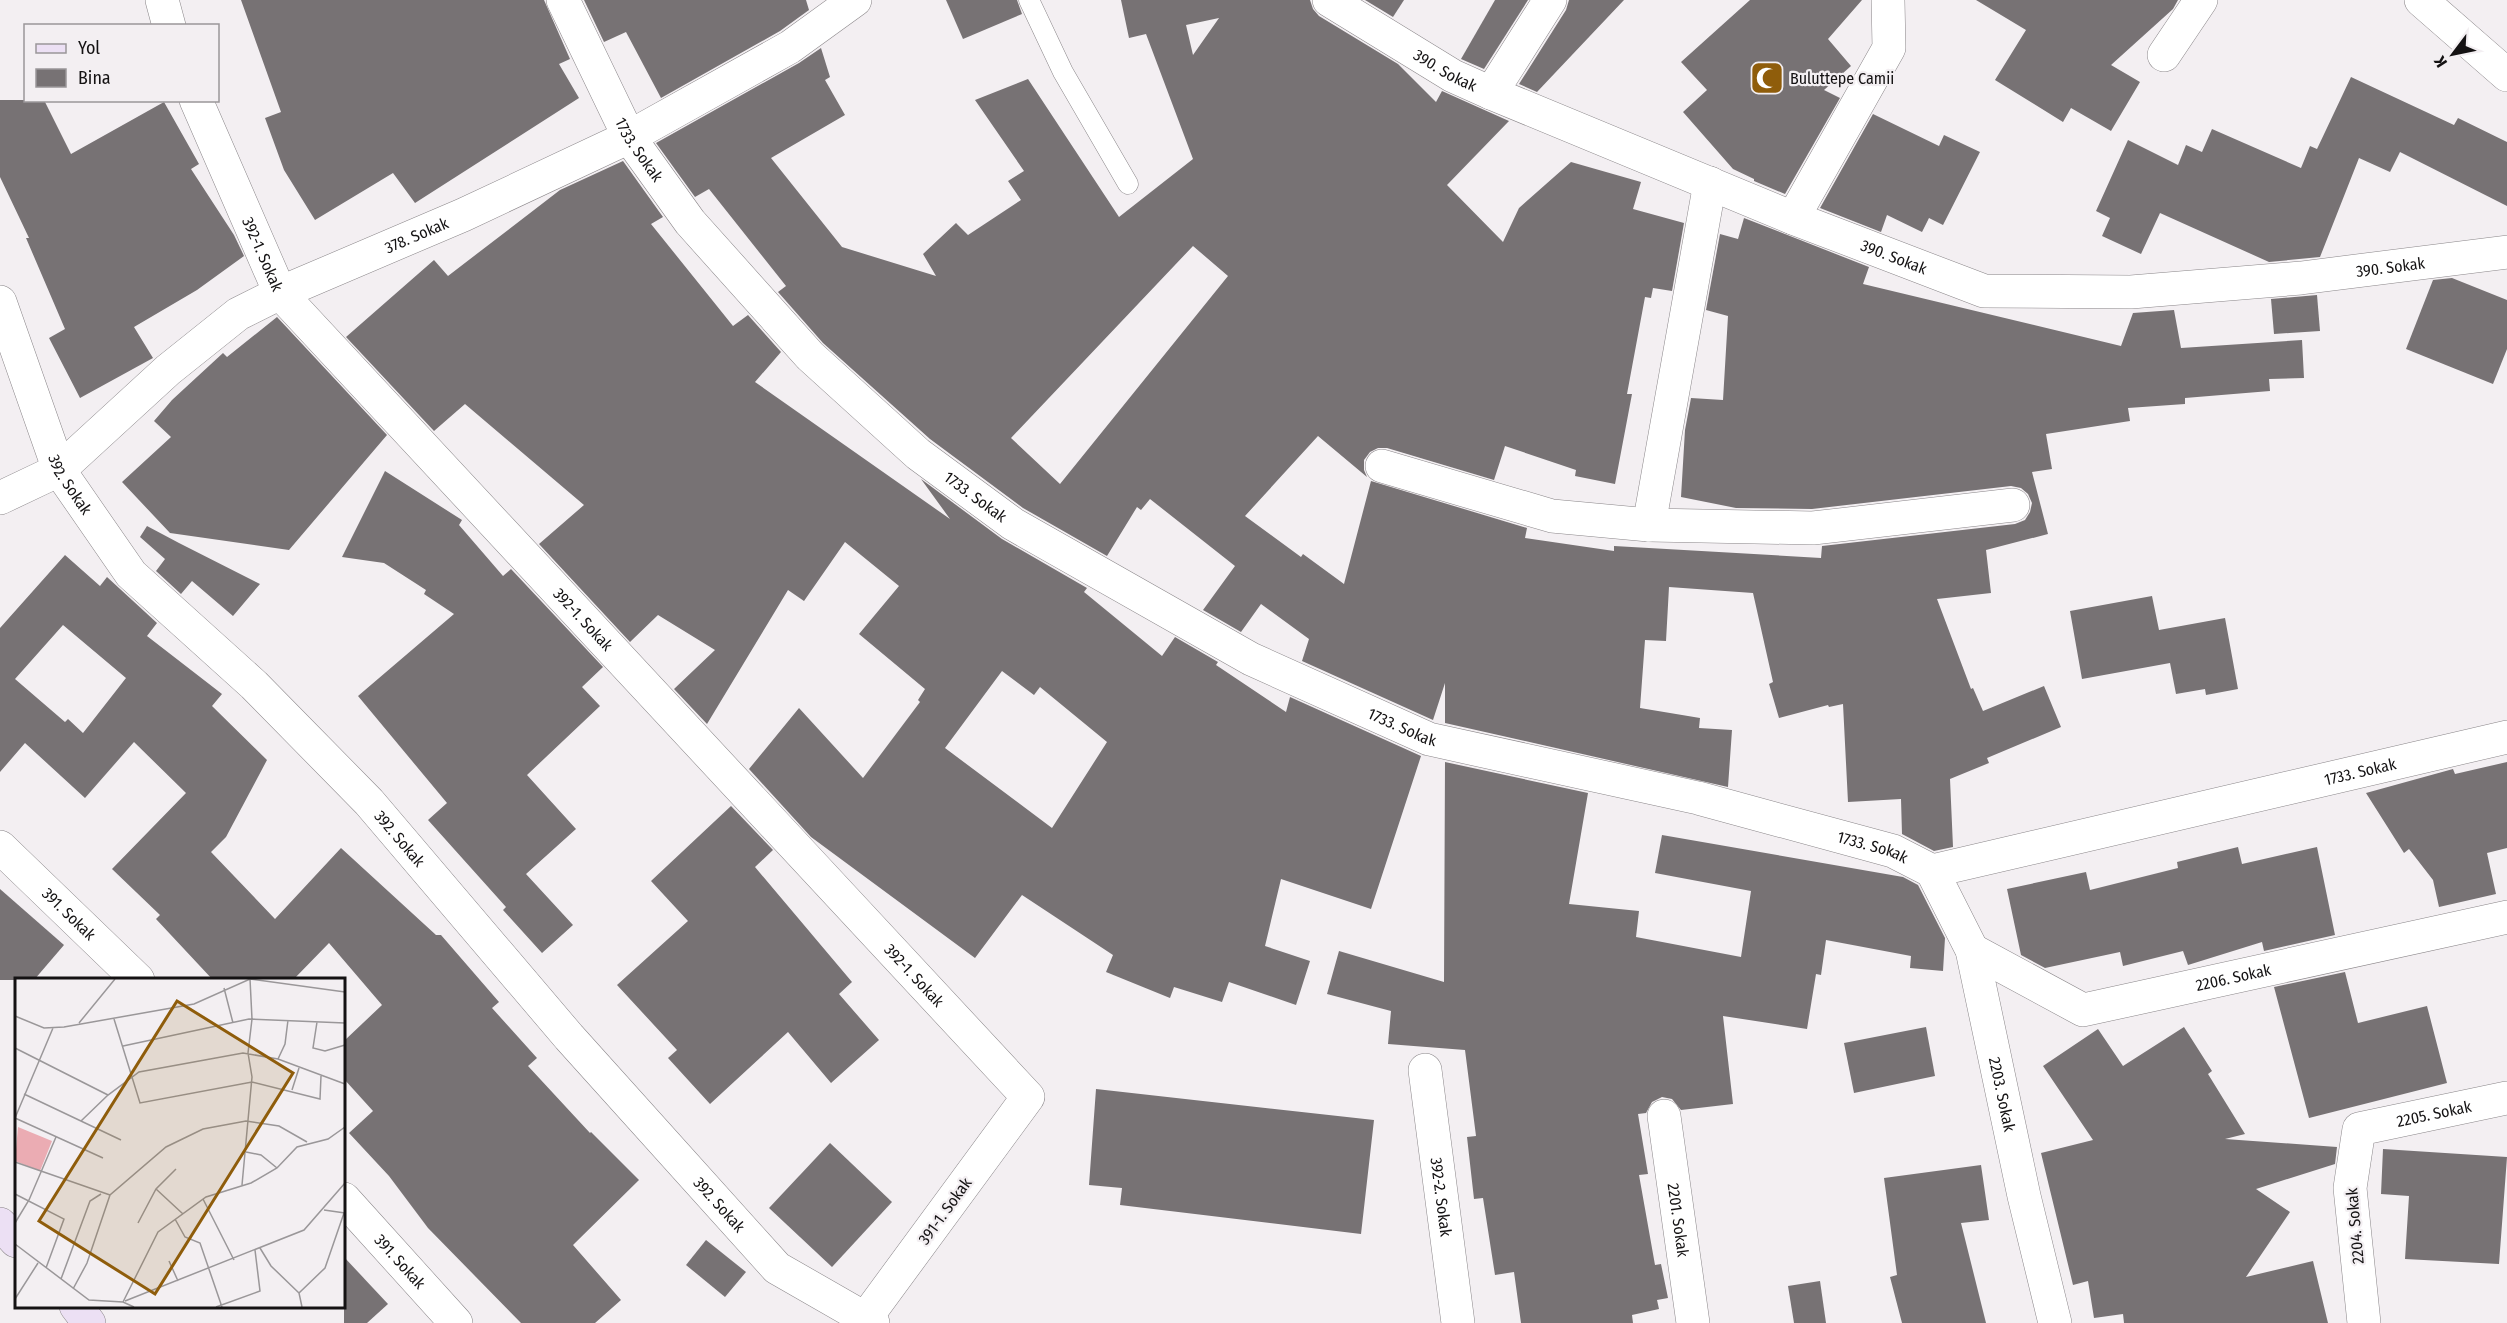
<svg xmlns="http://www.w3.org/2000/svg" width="2507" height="1323" font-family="'Fira Sans Condensed',sans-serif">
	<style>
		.building { fill: #777274; fill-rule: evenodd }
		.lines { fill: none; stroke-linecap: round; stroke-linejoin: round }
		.lane-casing { stroke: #8a8689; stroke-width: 21 }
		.street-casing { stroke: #8a8689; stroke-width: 34 }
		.secondary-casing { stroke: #8a8689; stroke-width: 34 }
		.lane { stroke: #fff; stroke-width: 20 }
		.street { stroke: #fff; stroke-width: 33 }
		.secondary { stroke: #ece0f4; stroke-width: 33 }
		.labels { text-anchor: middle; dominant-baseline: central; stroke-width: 4.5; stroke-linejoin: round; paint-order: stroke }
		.street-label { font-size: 16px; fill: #141213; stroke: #f3eff2 }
		.poi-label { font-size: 16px; fill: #141213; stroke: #f3eff2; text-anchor: start }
		.inset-road { fill: none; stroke: #9a9799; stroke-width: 1.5 }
		.view { fill: #8f5d0b; fill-opacity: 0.15; stroke: #8f5d0b; stroke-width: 3 }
		.inset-edge { fill: none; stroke: #141213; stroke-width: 3 }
	</style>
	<rect width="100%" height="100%" fill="#f3eff2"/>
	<g class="building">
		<polygon points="241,0 544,0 570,59 559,64 579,98 415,203 393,173 315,220 284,170 265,118 281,112"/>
		<polygon points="584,0 806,0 809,10 780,31 661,98 626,32 604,42"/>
		<polygon points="946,0 1017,0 1022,14 963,39"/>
		<path d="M1121 0H1310L1313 9 1319 16 1398 64 1436 102 1442 91 1509 121 1447 185 1503 242 1519 208 1571 162 1641 182 1633 209 1684 223 1672 291 1653 288 1651 298 1645 297 1627 394H1632L1615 484 1575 476 1576 470 1505 446 1494 480 1387 448H1378L1370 452 1364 460V470L1367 477 1318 436 1245 516 1301 557 1303 554 1344 584 1371 481 1527 528 1525 538 1614 551V546L1821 558 1822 546 2015 524 2025 520 2030 512 2032 503 2028 494 2021 488 2011 486 1812 509 1736 508 1681 497 1685 430 1691 398 1723 400 1728 316 1706 310 1720 234 1738 239 1744 218 1869 267 1863 284 2121 346 2133 313 2174 310 2181 348 2302 340 2304 378 2269 379 2270 391 2185 398V404L2128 408 2130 421 2046 434 2052 469 2032 472 2048 534 1986 550 1991 593 1937 599 1971 689 1973 688 1983 711 2044 686 2061 727 1987 758 1989 763 1950 779 1953 847 1934 851 1902 834 1901 799 1848 802 1843 704 1829 707 1828 705 1779 718 1769 684 1773 682 1753 593 1669 587 1666 641 1645 640 1640 708 1700 718 1699 728 1732 730 1728 787 1445 723V683L1433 720 1302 661 1309 639 1261 604 1241 632 1203 610 1235 566 1150 499 1141 510 1137 507 1107 556 1023 508 930 439 823 343 778 292 786 286 709 189 695 197 656 143 799 63 821 48 830 77 825 80 845 115 771 158 842 247 936 276 923 254 956 223 968 235 1021 200 1008 181 1024 171 975 100 1028 79 1119 217 1193 159 1146 34 1129 38ZM1219 18 1193 55 1186 25ZM1193 246 1228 276 1060 484 1011 438Z"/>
		<polygon points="1365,0 1404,0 1393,17"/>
		<polygon points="1495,0 1528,0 1484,69 1461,59"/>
		<polygon points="1569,0 1624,0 1537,92 1519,84 1566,10"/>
		<polygon points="1750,0 1862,0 1828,39 1851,66 1824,90 1840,98 1785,194 1754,181 1754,179 1733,169 1683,112 1707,90 1681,62"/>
		<polygon points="1976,0 2178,0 2173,9 2111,65 2140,82 2111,131 2071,108 2063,122 1995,80 2026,30"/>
		<polygon points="2351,77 2454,125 2458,118 2507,142 2507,206 2400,152 2390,172 2359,158 2320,257 2269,262 2160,213 2141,254 2102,236 2110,218 2096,211 2128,140 2178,165 2186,145 2202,152 2212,129 2301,168 2310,146 2317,149"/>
		<polygon points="0,100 44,100 71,154 164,102 199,164 191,169 234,235 244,256 197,290 134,327 153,358 80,398 49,338 65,329 26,238 29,238 0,177"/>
		<polygon points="1873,114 1939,146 1944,135 1980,152 1943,225 1929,218 1922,232 1887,215 1881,232 1820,208"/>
		<path d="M623 161 663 217 651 224 733 326 748 315 781 352 755 382 950 519 921 479 1002 539 1087 588 1084 592 1162 656 1175 637 1218 662 1216 665 1286 712 1290 697 1421 756 1371 909 1281 879 1265 946 1310 961 1296 1005 1229 982 1222 1002 1174 987 1170 998 1106 972 1113 955 1022 895 975 958 811 837 749 769 799 708 863 778 920 702 918 700 925 689 859 634 899 586 845 542 804 601 788 590 707 724 674 689 715 650 658 615 630 642 539 544 584 505 465 404 434 431 346 337 434 260 448 276 560 190ZM1002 671 1034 695 1040 687 1107 742 1052 828 945 748Z"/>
		<polygon points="2452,278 2507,300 2507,349 2493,384 2406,349 2433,280"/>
		<polygon points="2317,295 2320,331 2274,334 2271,299"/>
		<polygon points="277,317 387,435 289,550 170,533 122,482 171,437 154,421 172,400 223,353 227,357"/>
		<polygon points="385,471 462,520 459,525 503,576 511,569 603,667 582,687 600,706 527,775 576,829 526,874 573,925 542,953 503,910 506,907 428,820 447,803 358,696 454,614 424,594 426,590 384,563 342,557"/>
		<polygon points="147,526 179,543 260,584 233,616 192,581 181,594 156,571 165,559 140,537"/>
		<path d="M65 555 100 586 107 577 157 623 147 636 222 694 212 706 267 760 226 837 211 852 275 919 341 848 436 935H441L499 1002 492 1008 537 1058 528 1066 590 1133 591 1132 639 1180 573 1245 621 1300 595 1323H521L428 1228 389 1176 349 1133 373 1111 344 1079V1041L382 1005 329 943 293 980H213L156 919 160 915 112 869 186 793 134 742 85 798 25 743 0 772V628ZM63 625 126 678 83 733 68 719 65 722 15 679Z"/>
		<polygon points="2152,596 2159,630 2225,618 2238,689 2206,695 2205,689 2176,694 2170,663 2082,679 2070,611"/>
		<polygon points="1445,762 1588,793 1569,904 1639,911 1636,937 1741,957 1751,891 1655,873 1662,835 1903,877 1918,885 1945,938 1943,971 1910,968 1911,956 1826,940 1821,975 1816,974 1807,1029 1723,1016 1733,1104 1681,1110 1672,1099 1662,1097 1652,1102 1646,1113 1638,1114 1648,1174 1639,1175 1655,1265 1661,1264 1668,1298 1657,1300 1659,1309 1632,1315 1633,1323 1521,1323 1514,1272 1495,1275 1483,1198 1474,1199 1467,1137 1476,1136 1465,1050 1388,1044 1391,1011 1327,994 1339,951 1444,982"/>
		<polygon points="2507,762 2507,848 2487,853 2496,894 2439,907 2433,880 2409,849 2404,853 2366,793 2453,769 2455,774"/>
		<polygon points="731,806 773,850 755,867 852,982 839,994 879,1040 831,1083 788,1032 710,1104 668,1058 677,1050 617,985 688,921 651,881"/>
		<polygon points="2238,847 2242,864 2317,847 2335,935 2264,951 2262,942 2188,965 2183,951 2123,966 2120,952 2045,968 2021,955 2007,889 2086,872 2090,890 2178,868 2177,862"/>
		<polygon points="0,889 64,945 34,980 0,980"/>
		<polygon points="2345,972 2358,1023 2427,1006 2447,1083 2309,1118 2274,987"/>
		<polygon points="1926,1027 1935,1076 1854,1093 1844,1043"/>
		<polygon points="2184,1027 2212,1071 2208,1074 2245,1134 2225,1139 2337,1147 2335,1164 2256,1189 2290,1212 2246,1277 2313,1261 2328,1323 2124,1323 2123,1314 2094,1318 2088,1281 2073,1285 2041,1153 2093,1140 2043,1066 2098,1029 2123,1066"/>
		<polygon points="1096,1089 1374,1120 1361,1234 1120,1205 1122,1188 1089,1185"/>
		<polygon points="830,1143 892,1202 832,1267 769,1208"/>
		<polygon points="2383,1149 2507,1157 2499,1264 2405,1259 2409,1196 2381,1194"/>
		<polygon points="1981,1165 1989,1220 1961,1223 1986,1323 1902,1323 1890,1277 1897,1275 1884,1178"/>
		<polygon points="706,1240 746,1272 725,1297 686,1265"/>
		<polygon points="344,1257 388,1304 367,1323 344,1323"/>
		<polygon points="1820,1281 1826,1323 1794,1323 1788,1286"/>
	</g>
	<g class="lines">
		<g class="lane-casing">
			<polyline id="lane" points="1029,0 1063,72 1128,184"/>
		</g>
		<g class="street-casing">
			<g id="street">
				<polyline points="162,0 169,26"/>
				<path id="s1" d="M563 0 629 137 690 222 810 356 918 454 1013 524 1251 659 1429 739 1698 798 1893 851 1932 871 2507 737"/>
				<path id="s2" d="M1329 0 1453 76 1491 93 1793 218 1984 291 2131 292 2301 278 2507 252"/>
				<polyline points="2421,0 2507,75"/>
				<polyline points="2164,55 2201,0"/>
				<polyline points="1491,93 1550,0"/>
				<path id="s3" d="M196 100 280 293 1028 1097 862 1323"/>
				<polyline points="1793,218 1889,48 1888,0"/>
				<path id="s4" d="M0 302 59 470 131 574 254 685 369 802 569 1037 777 1268 873 1323"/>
				<polyline points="1382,466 1552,516 1649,525 1813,528 2013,505"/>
				<path id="s5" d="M0 498 59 470 168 370 238 314 280 293 463 215 629 137 790 47 855 0"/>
				<polyline points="1649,525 1710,183"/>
				<path id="s6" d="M0 847 138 980"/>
				<path id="s7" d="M1932 871 1972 950 2024 1196 2055 1323"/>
				<path id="s8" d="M1972 950 2083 1010 2507 917"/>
				<path id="s9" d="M1425 1070 1458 1323"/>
				<path id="s10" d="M1664 1116 1693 1323"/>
				<path id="s11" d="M344 1199 456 1323"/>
				<path id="s12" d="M2364 1323 2350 1188 2359 1129 2507 1098"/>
			</g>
		</g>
		<g class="secondary-casing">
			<g id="secondary">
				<polyline points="0,1224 16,1241"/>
				<polyline points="76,1306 89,1323"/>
			</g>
		</g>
		<use href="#lane" class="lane"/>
		<use href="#street" class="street"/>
		<use href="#secondary" class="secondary"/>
	</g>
	<defs>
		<g id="mosque-square" transform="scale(1.725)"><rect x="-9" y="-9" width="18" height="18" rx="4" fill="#8f5d0b" stroke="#f3eff2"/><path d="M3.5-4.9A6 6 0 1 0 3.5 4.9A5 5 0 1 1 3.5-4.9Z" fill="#fff"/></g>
	</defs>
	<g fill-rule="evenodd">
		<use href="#mosque-square" x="1767" y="78"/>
	</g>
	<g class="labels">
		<g class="street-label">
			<text stroke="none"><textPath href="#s2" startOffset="136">390. Sokak</textPath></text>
			<text stroke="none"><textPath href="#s1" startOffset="168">1733. Sokak</textPath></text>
			<text stroke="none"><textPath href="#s5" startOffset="498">378. Sokak</textPath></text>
			<text stroke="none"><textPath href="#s3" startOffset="168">392-1. Sokak</textPath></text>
			<text stroke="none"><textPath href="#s2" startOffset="622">390. Sokak</textPath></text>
			<text stroke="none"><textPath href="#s2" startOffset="1126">390. Sokak</textPath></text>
			<text stroke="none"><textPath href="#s4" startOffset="196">392. Sokak</textPath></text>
			<text stroke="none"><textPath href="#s1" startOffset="654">1733. Sokak</textPath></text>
			<text stroke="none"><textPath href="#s3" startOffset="656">392-1. Sokak</textPath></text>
			<text stroke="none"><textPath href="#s1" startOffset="1140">1733. Sokak</textPath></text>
			<text stroke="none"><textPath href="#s1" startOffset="2130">1733. Sokak</textPath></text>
			<text stroke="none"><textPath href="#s4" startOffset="682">392. Sokak</textPath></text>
			<text stroke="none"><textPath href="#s1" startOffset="1626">1733. Sokak</textPath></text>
			<text stroke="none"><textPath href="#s6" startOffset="96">391. Sokak</textPath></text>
			<text stroke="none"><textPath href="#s3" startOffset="1142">392-1. Sokak</textPath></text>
			<text stroke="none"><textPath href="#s8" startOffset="280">2206. Sokak</textPath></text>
			<text stroke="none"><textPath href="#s7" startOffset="236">2203. Sokak</textPath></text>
			<text stroke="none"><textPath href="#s12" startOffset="272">2205. Sokak</textPath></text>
			<text stroke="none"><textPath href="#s9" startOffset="128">392-2. Sokak</textPath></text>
			<text stroke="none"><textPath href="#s4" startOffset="1168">392. Sokak</textPath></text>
			<text transform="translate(945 1211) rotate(-54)">391-1. Sokak</text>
			<text stroke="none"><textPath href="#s10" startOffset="105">2201. Sokak</textPath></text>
			<text transform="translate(2355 1226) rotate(-95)">2204. Sokak</text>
			<text stroke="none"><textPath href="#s11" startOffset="84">391. Sokak</textPath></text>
		</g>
		<g class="poi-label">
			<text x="1790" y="78">Buluttepe Camii</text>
		</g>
	</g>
	<g transform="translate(15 978)">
		<rect width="330" height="330" fill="#f3eff2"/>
		<path d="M3 149 37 163 25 193 0 183Z" fill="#ebacb3"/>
		<path class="inset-road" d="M209 10 218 45M0 38 29 50 49 49 179 26 235 1 330 14M99 41 125 125 237 104 305 121 306 98M302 44 298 70 310 73 330 67M64 45 100 1M108 68 234 41 330 45M0 70 93 117 124 94 228 75 263 81 330 106M263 81 270 66 273 42M277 112 284 90M9 116 106 162M0 140 38 50M0 140 88 180M66 143 93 117M231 174 246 177 262 190M0 184 95 217M227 207 237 99 233 75 237 41 235 1M141 211 168 236M0 216 49 241 31 290M188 221 219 282M309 232 330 235M160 241 170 259 185 265 207 329M0 245 14 222 41 159M123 245 141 211 161 191M0 266 74 322 108 324 119 329M245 270 256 288 284 315M154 283 163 303M46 301 75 223 86 216M58 311 72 285 95 217 151 169 188 151 231 143 264 148 292 164M0 321 23 285M110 323 289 252 330 205M108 324 143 254 191 219 236 205 262 190 282 169 313 161 330 149M201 329 245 313 240 272M287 329 284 315 310 290 329 235"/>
		<path class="view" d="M162 23 278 95 140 316 24 243Z"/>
		<rect width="330" height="330" class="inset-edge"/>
	</g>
	<rect x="24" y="24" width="195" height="78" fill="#f3eff2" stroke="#9a9799" stroke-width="1.5"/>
	<rect x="36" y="44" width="30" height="9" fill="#ece0f4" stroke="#9a9799" stroke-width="1.5"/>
	<text x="78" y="54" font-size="18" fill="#141213">Yol</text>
	<rect x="36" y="69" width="30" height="18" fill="#777274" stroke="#9a9799" stroke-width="1.5"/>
	<text x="78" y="84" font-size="18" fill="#141213">Bina</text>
	<g transform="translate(2453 54) rotate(238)" stroke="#f3eff2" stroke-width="4.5" paint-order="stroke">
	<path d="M0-4.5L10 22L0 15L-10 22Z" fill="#141213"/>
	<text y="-9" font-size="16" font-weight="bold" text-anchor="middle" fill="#141213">K</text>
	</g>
</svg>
